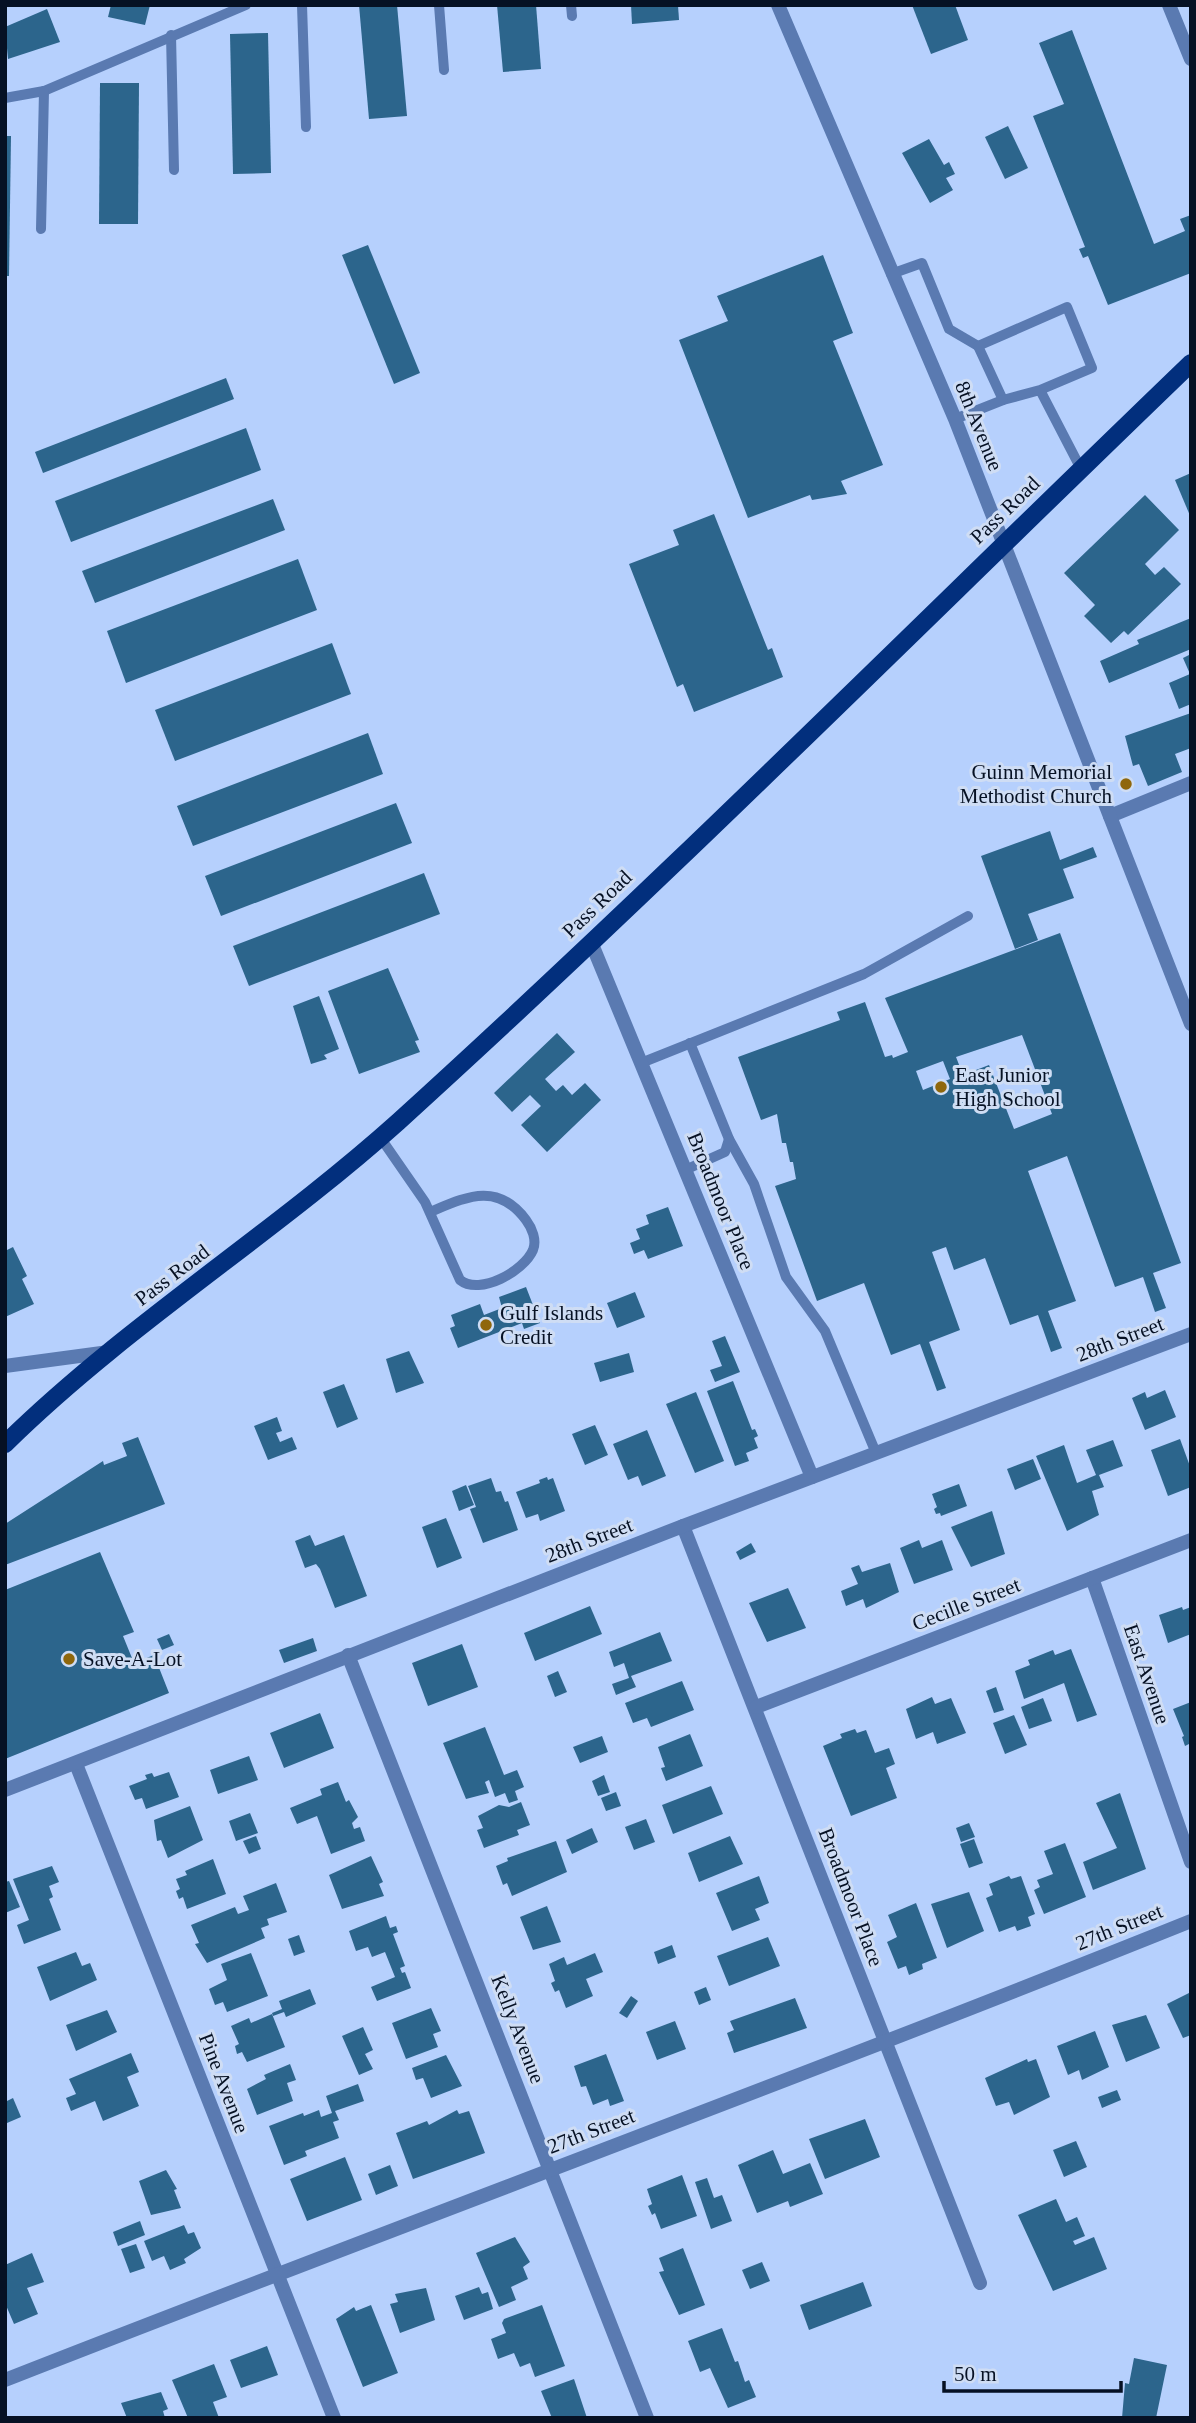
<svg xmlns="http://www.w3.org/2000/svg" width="1196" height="2423" font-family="'Times New Roman',serif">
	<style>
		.building { fill: #2c658c; fill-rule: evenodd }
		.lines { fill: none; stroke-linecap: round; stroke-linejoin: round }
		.service { stroke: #5a7ab1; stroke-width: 10 }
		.minor { stroke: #5a7ab1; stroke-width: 14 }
		.tertiary { stroke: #5a7ab1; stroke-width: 14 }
		.primary { stroke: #022f7d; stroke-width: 18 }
		.poi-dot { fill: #8f670c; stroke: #cfddf4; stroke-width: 2.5 }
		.labels { text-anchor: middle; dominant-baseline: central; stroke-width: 6; stroke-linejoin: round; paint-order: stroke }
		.street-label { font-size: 21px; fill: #061124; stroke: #cfddf4 }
		.poi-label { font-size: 21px; fill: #061124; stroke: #cfddf4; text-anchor: start }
	</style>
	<rect width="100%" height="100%" fill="#b6d0fd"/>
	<g class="building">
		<polygon points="111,5 150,5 145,25 108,17"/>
		<polygon points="359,5 397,5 407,116 369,119"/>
		<polygon points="497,5 536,5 541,69 503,72"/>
		<polygon points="631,5 678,5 679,20 632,24"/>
		<polygon points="912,5 955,5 968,40 931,54"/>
		<polygon points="47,9 60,42 8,59 5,27"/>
		<polygon points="1072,30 1154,244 1185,231 1180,219 1191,215 1191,273 1108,305 1088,256 1083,258 1079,249 1085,247 1033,116 1064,104 1039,43"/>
		<polygon points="268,33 271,173 233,174 230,34"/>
		<polygon points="100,83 139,83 138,224 99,224"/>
		<polygon points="1008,126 1028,168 1005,179 985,137"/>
		<polygon points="5,136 11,136 9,276 5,276"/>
		<polygon points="929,139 944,165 949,162 955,174 946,178 953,190 930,203 902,153"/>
		<polygon points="368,245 420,373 394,384 342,255"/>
		<polygon points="823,255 853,333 833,341 883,465 841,481 847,494 812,500 810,495 748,518 679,340 728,321 717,296"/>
		<polygon points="226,378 234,399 43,473 35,452"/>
		<polygon points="246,428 261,470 71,542 55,501"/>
		<polygon points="1191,473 1191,518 1175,480"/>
		<polygon points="1145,495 1179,530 1145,564 1155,575 1164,567 1181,584 1128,635 1124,631 1111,643 1084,616 1095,605 1064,573"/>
		<polygon points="273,499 285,530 95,603 82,571"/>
		<polygon points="714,514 768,650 772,648 783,677 694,712 683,684 677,687 629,564 679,545 673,530"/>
		<polygon points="298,559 317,610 126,683 107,631"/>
		<polygon points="1191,618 1191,649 1109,683 1100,661 1139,644 1137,640"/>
		<polygon points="332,643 351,694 175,761 155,710"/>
		<polygon points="1191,654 1191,704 1179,709 1169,683 1190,674 1183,658"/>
		<polygon points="1191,713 1191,748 1175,754 1182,772 1148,786 1139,764 1133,766 1125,736"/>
		<polygon points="368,733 383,774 193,846 177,806"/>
		<polygon points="396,803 412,843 221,916 205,876"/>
		<polygon points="1050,831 1060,860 1093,847 1097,857 1063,869 1074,898 1028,914 1038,940 1015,949 981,856"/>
		<polygon points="424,873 440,914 249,986 233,946"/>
		<path d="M1060 933 1181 1263 1153 1273 1166 1308 1155 1312 1143 1277 1115 1287 1067 1156 1028 1171 1076 1301 1048 1311 1062 1348 1051 1352 1038 1315 1010 1325 985 1258 954 1270 946 1247 932 1252 960 1330 929 1342 946 1388 937 1391 920 1344 891 1355 864 1283 817 1301 775 1186 796 1179 793 1162H790L786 1143H782L777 1114 761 1120 738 1057 840 1020 837 1012 865 1002 885 1057 892 1055 893 1058 908 1052 885 998ZM1022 1035 1052 1114 1014 1129 989 1065 963 1075 956 1057ZM943 1061 950 1079 923 1090 916 1071Z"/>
		<polygon points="388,968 419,1040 415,1041 420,1052 359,1074 328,991"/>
		<polygon points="319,996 339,1049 324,1055 327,1059 311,1064 293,1006"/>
		<polygon points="557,1033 575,1052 545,1079 556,1091 563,1085 572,1095 585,1083 601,1100 547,1152 521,1125 541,1106 530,1095 512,1112 494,1093"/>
		<polygon points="668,1207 683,1246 648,1259 644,1250 634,1254 630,1243 640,1239 636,1229 649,1224 646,1215"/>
		<polygon points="13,1247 27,1276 22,1279 34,1304 5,1317 5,1251"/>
		<polygon points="526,1287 540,1323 524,1329 522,1323 458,1348 450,1328 455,1326 451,1315 480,1304 484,1315 502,1308 499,1297"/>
		<polygon points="635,1292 645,1317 617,1328 607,1303"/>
		<polygon points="725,1336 740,1372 715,1382 710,1370 722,1366 712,1341"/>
		<polygon points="409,1351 424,1383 396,1393 386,1359"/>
		<polygon points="629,1353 634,1372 600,1382 594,1363"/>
		<polygon points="733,1381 752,1430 755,1429 758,1436 754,1438 758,1448 746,1453 749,1461 735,1466 707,1391"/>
		<polygon points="344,1384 358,1419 337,1428 323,1392"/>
		<polygon points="1165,1390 1176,1417 1145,1430 1132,1398 1145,1392 1147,1398"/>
		<polygon points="696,1392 724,1461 695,1473 666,1404"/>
		<polygon points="277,1417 282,1431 276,1433 280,1442 292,1437 297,1449 268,1460 254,1426"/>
		<polygon points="595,1425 608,1455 585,1465 572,1434"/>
		<polygon points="647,1430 666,1476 642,1486 638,1476 628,1480 613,1444"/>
		<polygon points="138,1437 165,1504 5,1565 5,1524 103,1461 104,1465 127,1456 122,1443"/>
		<polygon points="1180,1439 1191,1469 1191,1487 1168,1496 1151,1450"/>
		<polygon points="1113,1440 1123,1466 1099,1475 1104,1487 1092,1491 1099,1515 1067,1531 1036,1456 1064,1445 1077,1483 1096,1475 1086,1450"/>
		<polygon points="1033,1459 1041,1479 1015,1490 1007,1469"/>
		<polygon points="547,1477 548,1480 553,1478 565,1511 540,1521 538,1514 526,1518 516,1492 540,1483 539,1480"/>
		<polygon points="491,1478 496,1492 501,1491 505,1502 508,1501 518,1530 483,1543 470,1509 476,1507 468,1486"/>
		<polygon points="959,1484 967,1506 941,1516 940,1513 936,1514 934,1509 937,1507 932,1494"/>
		<polygon points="466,1485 474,1505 459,1511 452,1491"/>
		<polygon points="992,1511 1005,1554 971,1567 951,1527"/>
		<polygon points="446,1518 462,1558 437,1568 422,1527"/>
		<polygon points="310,1535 315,1546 344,1535 367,1596 335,1608 320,1569 316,1564 305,1568 295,1541"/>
		<polygon points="919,1540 922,1548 942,1540 953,1570 914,1584 900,1548"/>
		<polygon points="751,1543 756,1552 740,1560 736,1552"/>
		<polygon points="100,1552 134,1632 123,1636 134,1663 154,1655 169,1693 5,1759 5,1590"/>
		<polygon points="890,1563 899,1592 866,1608 863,1599 846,1606 841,1591 858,1584 851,1568 859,1565 862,1572"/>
		<polygon points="788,1588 806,1628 767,1642 749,1603"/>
		<polygon points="590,1606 602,1634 535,1661 524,1633"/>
		<polygon points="1182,1607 1183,1610 1191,1607 1191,1634 1168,1643 1159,1615"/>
		<polygon points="660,1632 672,1661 631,1676 636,1687 616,1695 612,1684 629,1678 624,1663 614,1667 609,1652"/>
		<polygon points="169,1634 174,1645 162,1650 157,1639"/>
		<polygon points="313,1638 317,1651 284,1663 279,1650"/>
		<polygon points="462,1644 478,1687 428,1706 412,1663"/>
		<polygon points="1071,1649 1097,1715 1077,1722 1064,1683 1024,1699 1015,1671 1030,1665 1028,1660 1053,1650 1055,1655"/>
		<polygon points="558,1671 567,1692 555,1697 547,1676"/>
		<polygon points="682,1681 694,1710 651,1727 647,1718 633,1723 625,1703"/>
		<polygon points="996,1687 1004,1710 994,1713 986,1691"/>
		<polygon points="932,1697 935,1704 951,1698 966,1733 937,1744 933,1732 916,1739 906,1709"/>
		<polygon points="1043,1698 1052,1721 1029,1729 1021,1707"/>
		<polygon points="1191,1702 1191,1743 1185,1746 1182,1737 1184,1736 1173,1709"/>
		<polygon points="320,1713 334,1748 284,1768 270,1733"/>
		<polygon points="1014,1715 1027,1745 1005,1754 993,1723"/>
		<polygon points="485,1727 504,1775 517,1770 524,1787 515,1791 518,1800 509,1803 505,1793 495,1797 489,1780 485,1782 489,1793 466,1799 443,1743"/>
		<polygon points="855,1729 857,1733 866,1730 875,1753 889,1748 895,1764 886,1768 897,1798 851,1816 823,1746 842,1738 840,1734"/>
		<polygon points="690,1734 703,1766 666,1781 661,1768 665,1767 658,1747"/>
		<polygon points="602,1736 608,1752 580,1763 573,1747"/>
		<polygon points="249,1756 258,1780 218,1794 210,1770"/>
		<polygon points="169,1772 179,1797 146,1809 142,1798 135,1800 129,1786 147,1779 145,1775 152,1773 154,1777"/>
		<polygon points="604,1775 610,1792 598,1796 592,1781"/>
		<polygon points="338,1782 346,1802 349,1800 358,1817 352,1823 354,1829 360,1827 365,1841 331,1854 317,1816 297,1824 290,1808 322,1795 320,1789"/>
		<polygon points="711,1786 723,1814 673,1834 662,1805"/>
		<polygon points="616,1792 621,1806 606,1811 601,1798"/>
		<polygon points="1120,1793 1146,1869 1093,1890 1083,1862 1117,1848 1096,1803"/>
		<polygon points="521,1802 530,1825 517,1830 519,1835 484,1848 477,1830 483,1828 478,1816 499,1805 509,1807"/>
		<polygon points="190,1806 203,1840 168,1858 161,1840 157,1841 154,1820"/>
		<polygon points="250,1813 258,1833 236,1841 229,1821"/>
		<polygon points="646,1819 655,1842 634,1850 625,1827"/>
		<polygon points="969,1823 975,1837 961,1842 956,1828"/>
		<polygon points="592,1828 598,1842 572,1854 566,1840"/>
		<polygon points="256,1836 261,1849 249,1854 243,1841"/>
		<polygon points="730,1836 743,1864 699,1882 688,1853"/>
		<polygon points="974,1839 983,1863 969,1868 960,1844"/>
		<polygon points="556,1841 567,1872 512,1896 507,1883 503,1885 496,1866 508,1861 507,1858"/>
		<polygon points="1065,1843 1086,1897 1044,1914 1034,1890 1040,1887 1037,1880 1053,1874 1044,1851"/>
		<polygon points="371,1856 383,1882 379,1884 384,1896 342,1909 329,1875"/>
		<polygon points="213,1859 226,1894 187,1909 183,1897 179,1899 176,1891 180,1889 176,1879 187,1875 185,1871"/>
		<polygon points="52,1866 59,1882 49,1886 53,1897 49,1899 61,1930 24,1944 17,1925 29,1920 13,1879"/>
		<polygon points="759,1876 769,1903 755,1909 760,1920 732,1931 716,1893"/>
		<polygon points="1009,1876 1011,1879 1021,1876 1035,1914 1028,1917 1031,1926 1017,1931 1015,1926 999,1932 986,1898 993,1895 989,1884"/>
		<polygon points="9,1881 20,1907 5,1913 5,1882"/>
		<polygon points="276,1883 287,1912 267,1919 269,1925 261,1928 265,1938 207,1963 195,1944 199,1943 191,1925 235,1907 238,1914 249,1910 243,1896"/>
		<polygon points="969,1892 984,1931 947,1948 931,1904"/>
		<polygon points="916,1903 937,1958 922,1964 923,1969 909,1975 906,1966 898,1969 887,1942 897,1937 888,1915"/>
		<polygon points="547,1906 561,1942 533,1950 520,1917"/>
		<polygon points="386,1916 390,1928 396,1926 398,1932 393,1934 405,1966 400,1968 402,1973 405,1972 411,1988 377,2001 371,1987 395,1977 385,1952 372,1957 368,1947 356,1951 349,1931"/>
		<polygon points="299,1935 305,1952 294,1956 288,1939"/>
		<polygon points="768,1937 780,1966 729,1986 717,1956"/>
		<polygon points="672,1945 676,1957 658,1964 654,1952"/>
		<polygon points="76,1952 82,1966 90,1963 97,1980 50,2001 37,1967"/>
		<polygon points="251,1953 268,1996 227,2012 223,2002 215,2005 209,1989 227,1980 221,1964"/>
		<polygon points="595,1953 603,1972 586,1979 593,1996 566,2008 559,1990 555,1992 551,1983 555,1981 549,1964 564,1957 567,1965"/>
		<polygon points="706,1987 711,2000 699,2005 694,1992"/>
		<polygon points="310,1989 316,2004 286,2017 284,2012 273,2016 272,2013 282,2009 279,2001"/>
		<polygon points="1191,1992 1191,2035 1183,2038 1167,2004"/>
		<polygon points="631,1996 638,2001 627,2018 619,2013"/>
		<polygon points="795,1998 807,2028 734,2053 727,2033 734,2030 730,2021"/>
		<polygon points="431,2008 441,2031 433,2034 438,2047 406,2059 392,2023"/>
		<polygon points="107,2010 117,2032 76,2051 66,2025"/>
		<polygon points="272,2014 285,2047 247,2062 242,2052 237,2054 235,2046 239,2044 231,2026 249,2018 251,2023"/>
		<polygon points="1146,2015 1160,2048 1126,2062 1112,2025"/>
		<polygon points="675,2021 686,2049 657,2060 646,2032"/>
		<polygon points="363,2027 373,2050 365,2054 373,2069 359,2075 342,2036"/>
		<polygon points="1095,2031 1109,2067 1082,2080 1079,2070 1068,2075 1057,2046"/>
		<polygon points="131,2053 139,2072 127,2077 139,2106 103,2121 95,2101 71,2111 66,2098 76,2094 69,2079"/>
		<polygon points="606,2054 624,2101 610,2106 608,2099 593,2105 586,2086 581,2087 574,2066"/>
		<polygon points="446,2055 462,2086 431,2098 423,2078 416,2080 412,2068"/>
		<polygon points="1027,2059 1028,2062 1036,2059 1050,2097 1014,2115 1009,2102 996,2106 985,2078"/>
		<polygon points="290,2064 296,2080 287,2083 293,2101 257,2115 247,2089 266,2079 264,2075"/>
		<polygon points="358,2084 364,2101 335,2111 339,2120 333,2122 339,2138 305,2151 307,2156 284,2165 269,2126 303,2113 304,2116 319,2110 321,2117 332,2113 326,2096"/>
		<polygon points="1117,2090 1121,2100 1102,2108 1098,2097"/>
		<polygon points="13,2098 21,2117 7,2123 5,2102"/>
		<polygon points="457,2110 459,2114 469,2111 485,2153 413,2179 396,2133 427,2121 429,2125"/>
		<polygon points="865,2119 880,2157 825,2179 809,2139"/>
		<polygon points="1076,2141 1087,2167 1064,2177 1053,2150"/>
		<polygon points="773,2150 783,2174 810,2163 823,2194 790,2207 788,2201 757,2213 738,2165"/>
		<polygon points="345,2157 362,2200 307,2221 290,2179"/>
		<polygon points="390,2165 398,2186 376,2195 368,2174"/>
		<polygon points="166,2170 177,2189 174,2190 181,2208 151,2215 139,2181"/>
		<polygon points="682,2175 697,2216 661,2229 655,2213 652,2215 648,2206 652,2204 647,2189"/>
		<polygon points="707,2178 714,2198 722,2195 732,2221 711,2229 695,2182"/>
		<polygon points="1056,2199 1066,2222 1077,2217 1085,2236 1073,2241 1075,2245 1094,2237 1107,2269 1053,2291 1018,2215"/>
		<polygon points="140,2221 145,2235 118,2246 113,2232"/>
		<polygon points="184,2225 188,2234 194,2232 201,2248 184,2259 186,2263 170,2270 164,2256 152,2261 144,2241"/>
		<polygon points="515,2237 530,2262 523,2267 528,2279 511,2287 516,2300 499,2307 476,2253"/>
		<polygon points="136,2244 145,2268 130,2273 121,2249"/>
		<polygon points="683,2248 705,2305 679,2315 659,2272 664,2271 659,2258"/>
		<polygon points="32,2253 44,2282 27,2288 38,2314 14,2324 5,2303 5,2265"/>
		<polygon points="762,2262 770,2281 750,2289 742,2270"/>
		<polygon points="863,2282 872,2306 809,2330 800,2305"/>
		<polygon points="479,2287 482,2294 488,2292 493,2309 464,2320 455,2296"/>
		<polygon points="426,2288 435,2320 400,2333 390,2304 398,2302 395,2294"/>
		<polygon points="371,2305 398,2373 363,2387 336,2319 354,2307 356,2311"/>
		<polygon points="542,2305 565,2366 535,2377 530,2363 520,2367 514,2353 498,2359 491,2339 506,2333 502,2323 504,2319"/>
		<polygon points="722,2328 735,2362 738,2361 745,2382 749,2380 756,2397 728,2408 710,2368 700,2372 688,2341"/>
		<polygon points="267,2346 278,2375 241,2388 230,2360"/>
		<polygon points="1134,2358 1167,2365 1156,2418 1122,2418 1125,2383 1129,2384"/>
		<polygon points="214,2364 227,2397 213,2402 219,2418 188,2418 172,2380"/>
		<polygon points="574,2379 587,2418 552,2418 541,2391"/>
		<polygon points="161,2392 168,2409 163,2411 165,2418 127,2418 121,2403"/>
	</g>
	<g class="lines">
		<g class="service">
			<polyline points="302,5 306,127"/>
			<polyline points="439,5 444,70"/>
			<polyline points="571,5 572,16"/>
			<polyline points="171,35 174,170"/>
			<polyline points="5,98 44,91 246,5"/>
			<polyline points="41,229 44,91"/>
			<polyline points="891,274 922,263 949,329 978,346"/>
			<polyline points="1040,390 1003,400 978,346 1067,307 1092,368 1040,390 1081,469"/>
			<polyline points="955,419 1003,400"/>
			<polyline points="690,1043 729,1139 754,1184 786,1277 825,1331 876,1453"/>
			<polyline points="641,1063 864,974 968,916"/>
			<path d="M380 1137 425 1202 460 1280C480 1296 524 1271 533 1250 537 1240 532 1228 526 1220 497 1181 466 1197 430 1212"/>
			<polyline points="685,1170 725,1152 729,1139"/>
		</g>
		<g class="minor">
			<polyline points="1169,5 1191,59"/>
			<polyline points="1110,816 1191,783"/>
			<polyline points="591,942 812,1477"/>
			<polyline points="5,1366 109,1352"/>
			<polyline points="683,1526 980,2283"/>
			<polyline points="1092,1578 1191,1862"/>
			<polyline points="348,1655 647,2418"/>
			<polyline points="756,1707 1191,1540"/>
			<polyline points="76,1764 334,2418"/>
			<path d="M5 2380C400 2225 798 2079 1191 1921"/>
		</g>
		<g class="tertiary">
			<polyline points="778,5 955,419 1191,1024"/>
			<polyline points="5,1790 683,1526 1191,1334"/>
		</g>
		<path class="primary" d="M5 1444C126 1325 272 1235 398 1122 669 876 927 617 1191 363"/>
	</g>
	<g class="poi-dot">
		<circle cx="1126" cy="784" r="7"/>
		<circle cx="941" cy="1087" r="7"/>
		<circle cx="486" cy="1325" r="7"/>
		<circle cx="69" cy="1659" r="7"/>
	</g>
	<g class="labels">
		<g class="street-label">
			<text transform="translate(979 426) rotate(68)">8th Avenue</text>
			<text transform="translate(1005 510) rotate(-44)">Pass Road</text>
			<text transform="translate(597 904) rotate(-44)">Pass Road</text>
			<text transform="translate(721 1201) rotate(68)">Broadmoor Place</text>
			<text transform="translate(172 1275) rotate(-37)">Pass Road</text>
			<text transform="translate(1120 1339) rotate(-21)">28th Street</text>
			<text transform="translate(589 1540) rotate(-21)">28th Street</text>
			<text transform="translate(966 1604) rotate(-21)">Cecille Street</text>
			<text transform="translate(1147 1674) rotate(71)">East Avenue</text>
			<text transform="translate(851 1897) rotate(69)">Broadmoor Place</text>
			<text transform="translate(1119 1927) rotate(-22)">27th Street</text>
			<text transform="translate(518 2029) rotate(69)">Kelly Avenue</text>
			<text transform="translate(224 2083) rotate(69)">Pine Avenue</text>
			<text transform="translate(591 2131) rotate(-21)">27th Street</text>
		</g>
		<g class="poi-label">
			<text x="1112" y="772" text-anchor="end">Guinn Memorial<tspan x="1112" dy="24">Methodist Church</tspan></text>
			<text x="955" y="1075">East Junior<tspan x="955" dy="24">High School</tspan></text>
			<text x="500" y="1313">Gulf Islands<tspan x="500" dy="24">Credit</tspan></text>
			<text x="83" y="1659">Save-A-Lot</text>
		</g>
	</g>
	<rect width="1196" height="2423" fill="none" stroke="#061124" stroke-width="14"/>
	<path d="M944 2381v10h177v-10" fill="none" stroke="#061124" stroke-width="3.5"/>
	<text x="954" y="2381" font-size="21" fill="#061124" stroke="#cfddf4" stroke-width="5" paint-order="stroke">50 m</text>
</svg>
